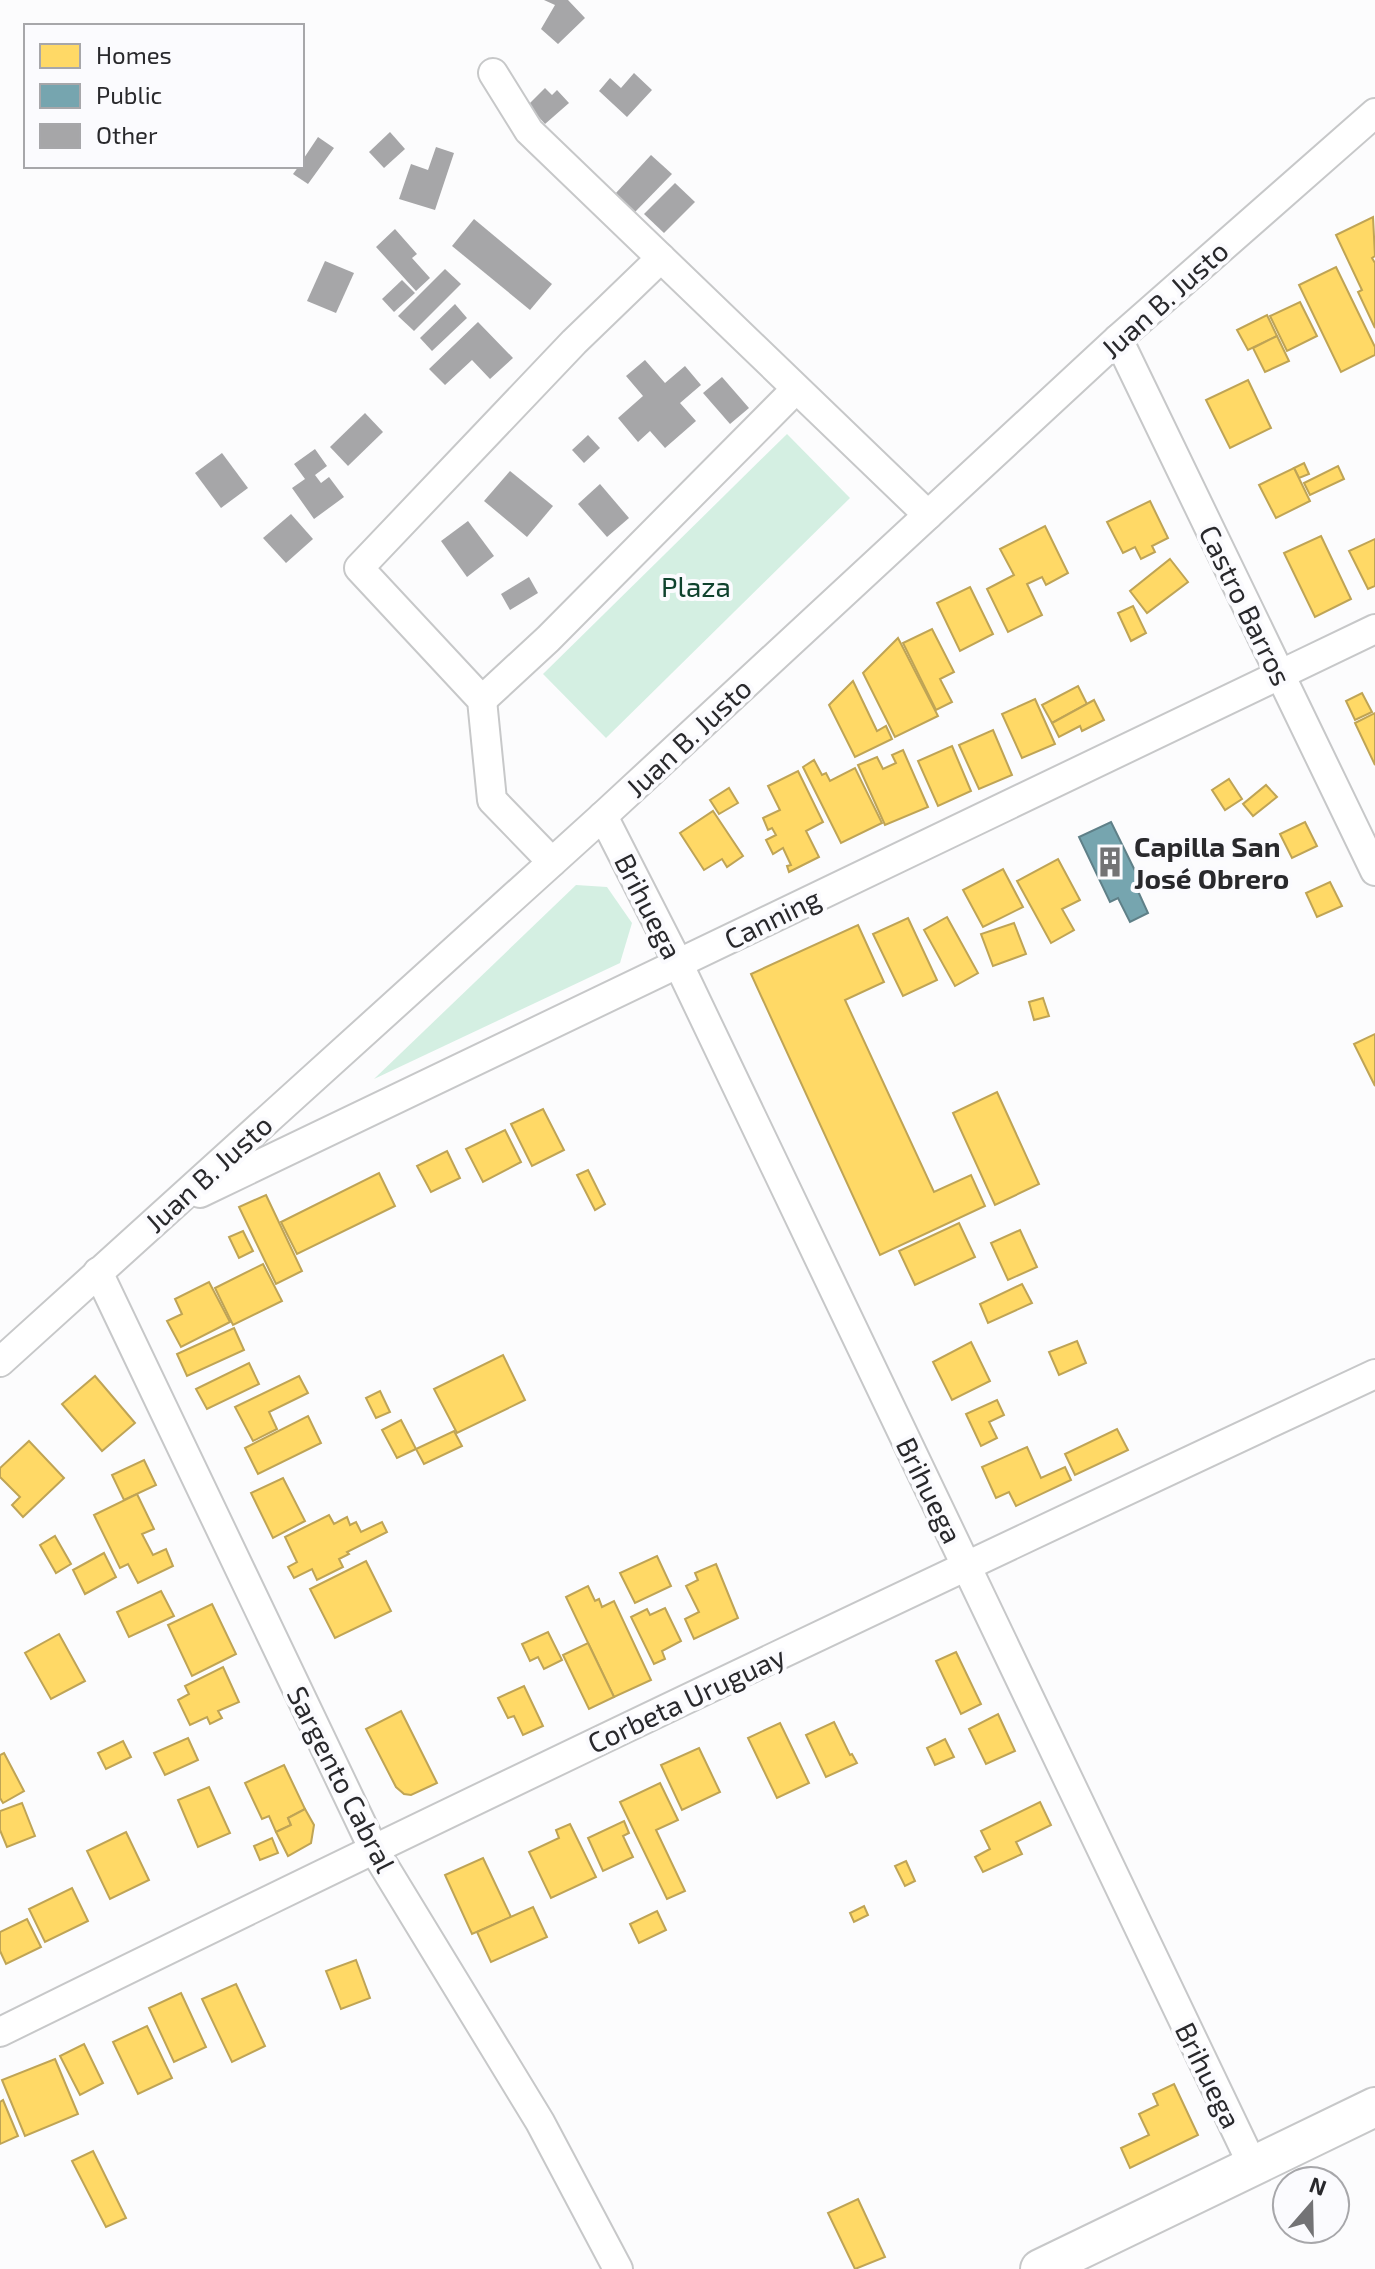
<svg xmlns="http://www.w3.org/2000/svg" width="1375" height="2269" font-family="'Exo 2',sans-serif">
	<style>
		.green { fill: #d4efe2 }
		.homes { fill: #ffd966; stroke: #bfa455; stroke-width: 2 }
		.public { fill: #76a5af; stroke: #5f8088; stroke-width: 2 }
		.building { fill: #a6a6a8 }
		.lines { fill: none; stroke-linecap: round; stroke-linejoin: round }
		.street-casing { stroke: #c7c8c9; stroke-width: 32 }
		.secondary-casing { stroke: #c7c8c9; stroke-width: 42 }
		.street { stroke: #fff; stroke-width: 28 }
		.secondary { stroke: #fff; stroke-width: 38 }
		.labels { text-anchor: middle; dominant-baseline: central; stroke-width: 8; stroke-linejoin: round; paint-order: stroke }
		.street-label { font-size: 28px; fill: #29292c; stroke: #fbfbfe }
		.park-label { font-size: 28px; fill: #0f422d; stroke: #fbfbfe }
		.poi-label { font-size: 28px; font-weight: bold; fill: #29292c; stroke: #fbfbfe; text-anchor: start }
	</style>
	<rect width="100%" height="100%" fill="#fcfcfd"/>
	<g class="green">
		<polygon points="787,434 850,498 606,738 543,674"/>
		<polygon points="576,885 607,887 632,923 620,963 374,1079"/>
	</g>
	<g class="homes">
		<polygon points="1373,217 1375,256 1372,258 1375,263 1375,328 1358,292 1362,290 1336,235"/>
		<polygon points="1336,267 1375,347 1375,355 1341,372 1299,285"/>
		<polygon points="1300,302 1317,336 1287,351 1270,316"/>
		<polygon points="1267,315 1277,336 1248,350 1237,330"/>
		<polygon points="1277,336 1289,361 1265,372 1253,348"/>
		<polygon points="1248,380 1271,428 1230,448 1206,400"/>
		<polygon points="1304,463 1309,474 1299,478 1294,468"/>
		<polygon points="1338,466 1344,479 1310,495 1304,483"/>
		<polygon points="1294,468 1310,501 1276,518 1259,485"/>
		<polygon points="1150,501 1168,538 1152,546 1155,552 1141,559 1135,547 1123,553 1107,522"/>
		<polygon points="1045,526 1068,573 1046,585 1042,577 1027,584 1042,615 1008,632 987,589 1014,575 1000,549"/>
		<polygon points="1321,536 1351,599 1315,617 1284,553"/>
		<polygon points="1375,539 1375,586 1368,589 1349,551"/>
		<polygon points="1170,559 1188,582 1147,613 1130,591"/>
		<polygon points="970,587 993,634 960,651 937,603"/>
		<polygon points="1133,606 1146,633 1131,641 1118,613"/>
		<polygon points="932,629 954,672 940,679 952,702 936,710 903,643"/>
		<polygon points="898,638 938,716 895,737 863,673"/>
		<polygon points="853,681 877,731 886,726 892,739 855,757 829,705"/>
		<polygon points="1078,686 1087,704 1052,723 1042,705"/>
		<polygon points="1362,693 1372,712 1355,720 1346,701"/>
		<polygon points="1035,699 1055,744 1022,758 1002,714"/>
		<polygon points="1094,700 1104,720 1082,731 1080,726 1059,737 1052,723"/>
		<polygon points="1375,713 1375,765 1355,723"/>
		<polygon points="993,730 1012,775 979,789 959,745"/>
		<polygon points="952,746 971,791 938,806 918,761"/>
		<polygon points="903,750 928,807 885,825 858,765 877,757 883,769 896,763 892,755"/>
		<polygon points="814,760 822,775 826,773 830,781 855,768 882,823 841,843 803,767"/>
		<polygon points="798,771 823,822 806,831 819,857 789,872 787,866 791,865 783,848 773,854 766,840 776,835 772,828 768,830 763,818 780,810 768,786"/>
		<polygon points="1229,779 1242,799 1225,810 1212,790"/>
		<polygon points="1266,785 1277,797 1253,816 1243,804"/>
		<polygon points="729,788 738,803 719,814 710,800"/>
		<polygon points="713,811 743,856 727,867 722,859 704,870 680,833"/>
		<polygon points="1305,822 1317,846 1292,858 1280,834"/>
		<polygon points="1058,859 1080,900 1062,909 1074,930 1051,943 1017,881"/>
		<polygon points="1003,869 1023,907 983,927 963,890"/>
		<polygon points="1330,882 1342,906 1317,917 1306,893"/>
		<polygon points="947,917 978,973 955,986 924,930"/>
		<polygon points="908,918 937,980 903,996 873,934"/>
		<polygon points="1014,923 1026,954 993,966 981,934"/>
		<polygon points="858,925 884,982 845,1000 934,1192 971,1175 985,1206 880,1255 751,974"/>
		<polygon points="1043,998 1049,1016 1034,1020 1029,1002"/>
		<polygon points="1375,1034 1375,1086 1354,1044"/>
		<polygon points="997,1092 1039,1184 995,1205 953,1113"/>
		<polygon points="543,1109 564,1150 532,1166 511,1124"/>
		<polygon points="505,1130 521,1162 483,1182 466,1149"/>
		<polygon points="447,1151 460,1178 431,1192 417,1166"/>
		<polygon points="588,1170 605,1204 595,1210 577,1175"/>
		<polygon points="379,1173 395,1206 297,1254 281,1222"/>
		<polygon points="266,1195 302,1271 276,1284 239,1207"/>
		<polygon points="959,1223 975,1257 915,1285 899,1251"/>
		<polygon points="1020,1230 1037,1267 1008,1280 991,1243"/>
		<polygon points="243,1231 253,1251 239,1258 229,1237"/>
		<polygon points="263,1264 282,1301 233,1325 215,1288"/>
		<polygon points="209,1282 230,1322 181,1347 167,1321 182,1314 175,1299"/>
		<polygon points="1022,1284 1032,1303 988,1323 980,1304"/>
		<polygon points="234,1328 244,1350 187,1376 177,1354"/>
		<polygon points="1077,1341 1086,1363 1059,1375 1049,1352"/>
		<polygon points="971,1342 990,1381 952,1400 933,1362"/>
		<polygon points="503,1355 525,1400 457,1433 434,1389"/>
		<polygon points="249,1363 259,1384 207,1409 196,1389"/>
		<polygon points="95,1376 135,1423 102,1451 62,1404"/>
		<polygon points="299,1376 308,1393 269,1412 277,1429 253,1441 235,1407"/>
		<polygon points="380,1391 390,1412 376,1418 366,1398"/>
		<polygon points="997,1400 1004,1415 989,1422 997,1438 981,1446 966,1414"/>
		<polygon points="308,1416 321,1443 258,1474 245,1448"/>
		<polygon points="401,1420 416,1449 397,1458 382,1430"/>
		<polygon points="1117,1429 1128,1450 1075,1475 1065,1454"/>
		<polygon points="454,1431 462,1446 424,1464 416,1449"/>
		<polygon points="29,1441 64,1478 23,1517 12,1505 20,1497 0,1477 0,1468"/>
		<polygon points="1027,1447 1041,1478 1065,1467 1071,1480 1016,1506 1009,1492 996,1498 982,1467"/>
		<polygon points="144,1460 156,1485 124,1500 112,1475"/>
		<polygon points="283,1478 305,1521 273,1538 251,1493"/>
		<polygon points="137,1494 154,1529 142,1534 153,1555 166,1549 173,1566 138,1583 128,1564 120,1568 94,1515"/>
		<polygon points="329,1515 334,1524 347,1517 350,1525 356,1522 361,1532 382,1522 387,1532 347,1552 349,1554 339,1559 343,1567 317,1580 312,1569 294,1578 288,1567 297,1562 285,1537"/>
		<polygon points="55,1536 71,1564 56,1573 40,1545"/>
		<polygon points="104,1553 116,1577 85,1594 73,1570"/>
		<polygon points="657,1556 671,1586 635,1603 620,1573"/>
		<polygon points="366,1561 391,1611 335,1638 310,1589"/>
		<polygon points="716,1564 738,1618 694,1639 685,1619 699,1612 686,1586 698,1580 695,1573"/>
		<polygon points="588,1586 595,1601 599,1599 602,1607 614,1601 651,1680 614,1697 566,1597"/>
		<polygon points="161,1591 174,1616 129,1637 117,1612"/>
		<polygon points="212,1604 236,1654 192,1676 168,1625"/>
		<polygon points="665,1608 681,1641 662,1651 665,1659 654,1664 631,1617 647,1609 650,1615"/>
		<polygon points="548,1632 562,1660 544,1669 538,1657 530,1661 522,1644"/>
		<polygon points="59,1634 85,1681 51,1699 25,1653"/>
		<polygon points="588,1643 614,1697 589,1709 563,1655"/>
		<polygon points="956,1652 981,1704 961,1714 936,1661"/>
		<polygon points="223,1667 239,1702 218,1711 222,1718 210,1724 207,1717 190,1725 178,1700 189,1694 185,1686"/>
		<polygon points="524,1686 543,1726 523,1735 514,1716 508,1718 498,1698"/>
		<polygon points="401,1711 437,1783 411,1795 404,1794 396,1787 366,1729"/>
		<polygon points="998,1714 1015,1751 986,1764 969,1729"/>
		<polygon points="834,1722 850,1755 852,1754 857,1763 826,1777 806,1735"/>
		<polygon points="780,1723 809,1783 777,1798 748,1738"/>
		<polygon points="188,1738 198,1760 165,1775 154,1753"/>
		<polygon points="945,1739 954,1757 935,1765 927,1748"/>
		<polygon points="123,1741 131,1757 106,1769 98,1753"/>
		<polygon points="699,1748 720,1792 682,1810 661,1765"/>
		<polygon points="4,1753 24,1791 3,1803 0,1798 0,1755"/>
		<polygon points="284,1765 305,1809 288,1818 291,1825 276,1832 269,1816 262,1819 245,1783"/>
		<polygon points="660,1783 678,1820 656,1830 685,1891 667,1899 620,1802"/>
		<polygon points="209,1787 230,1833 198,1847 178,1800"/>
		<polygon points="1040,1802 1051,1825 1016,1842 1022,1854 983,1872 975,1857 990,1849 981,1831"/>
		<polygon points="22,1803 35,1836 7,1847 0,1830 0,1811"/>
		<polygon points="305,1809 314,1825 311,1843 288,1856 276,1832 291,1825 288,1818"/>
		<polygon points="624,1821 629,1833 623,1836 633,1857 603,1871 588,1838"/>
		<polygon points="570,1824 596,1877 551,1898 529,1852 559,1838 556,1830"/>
		<polygon points="126,1832 149,1880 110,1899 87,1851"/>
		<polygon points="272,1838 278,1853 260,1860 254,1846"/>
		<polygon points="483,1858 511,1917 472,1934 445,1875"/>
		<polygon points="906,1861 915,1881 905,1886 895,1866"/>
		<polygon points="72,1888 88,1921 45,1942 29,1909"/>
		<polygon points="864,1906 868,1915 854,1922 850,1913"/>
		<polygon points="533,1907 547,1937 491,1962 477,1932"/>
		<polygon points="657,1911 666,1930 639,1943 630,1924"/>
		<polygon points="27,1919 41,1947 6,1964 0,1951 0,1932"/>
		<polygon points="356,1960 370,1998 341,2009 326,1971"/>
		<polygon points="236,1984 265,2046 232,2062 202,1999"/>
		<polygon points="181,1993 206,2047 174,2062 149,2008"/>
		<polygon points="147,2026 172,2078 138,2094 113,2042"/>
		<polygon points="84,2044 103,2083 80,2095 60,2056"/>
		<polygon points="55,2059 78,2114 25,2136 2,2080"/>
		<polygon points="1174,2084 1198,2135 1130,2168 1121,2148 1149,2135 1139,2114 1158,2105 1153,2094"/>
		<polygon points="3,2100 18,2136 0,2144 0,2102"/>
		<polygon points="93,2151 126,2218 106,2227 72,2161"/>
		<polygon points="858,2199 885,2257 855,2269 828,2213"/>
	</g>
	<polygon class="public" points="1111,822 1143,887 1137,889 1148,913 1130,922 1118,898 1110,902 1079,837"/>
	<g class="building">
		<polygon points="544,0 568,0 585,18 558,44 541,29 555,5"/>
		<polygon points="634,73 652,90 627,117 599,91 610,78 621,88"/>
		<polygon points="545,88 552,95 557,90 569,103 545,124 528,105"/>
		<polygon points="390,132 405,149 384,168 369,152"/>
		<polygon points="318,137 334,148 308,184 293,174 299,166 302,166 302,161"/>
		<polygon points="436,147 454,153 435,210 399,199 411,164 428,170"/>
		<polygon points="651,155 672,174 635,212 615,194"/>
		<polygon points="675,183 695,202 664,233 644,214"/>
		<polygon points="474,219 552,284 530,310 452,246"/>
		<polygon points="395,229 417,254 412,258 430,278 416,291 376,247"/>
		<polygon points="325,261 354,273 336,313 307,301"/>
		<polygon points="445,269 461,284 414,331 398,316"/>
		<polygon points="402,280 415,293 394,312 382,299"/>
		<polygon points="455,304 467,318 432,351 420,338"/>
		<polygon points="478,322 513,358 490,379 472,360 445,385 429,369"/>
		<polygon points="645,360 665,383 685,366 701,385 680,403 696,421 665,448 650,431 638,442 618,418 643,396 626,376"/>
		<polygon points="722,377 749,408 730,424 703,393"/>
		<polygon points="365,413 383,432 348,466 330,447"/>
		<polygon points="588,435 600,448 584,463 572,450"/>
		<polygon points="315,449 327,466 315,475 321,483 329,477 344,497 314,519 292,488 305,479 294,464"/>
		<polygon points="222,453 248,488 221,508 195,473"/>
		<polygon points="510,471 553,506 527,537 484,501"/>
		<polygon points="600,484 629,518 607,537 578,504"/>
		<polygon points="291,514 313,539 286,563 263,538"/>
		<polygon points="468,521 494,556 467,577 441,541"/>
		<polygon points="529,577 538,593 510,610 501,594"/>
	</g>
	<g class="lines">
		<g class="street-casing">
			<g id="street">
				<polyline points="493,73 529,131 928,515"/>
				<polyline points="1118,339 1375,871"/>
				<polyline points="482,700 548,639 796,389"/>
				<polyline points="603,816 678,963 1253,2166"/>
				<polyline points="552,862 492,800 482,700 359,568 574,342 661,258"/>
				<polyline points="200,1193 1375,629"/>
				<polyline points="98,1272 373,1848 540,2122 618,2269"/>
				<polyline points="0,1362 603,816 1118,339 1375,113"/>
				<path d="M0 2032C456 1807 915 1589 1375 1374"/>
			</g>
		</g>
		<g class="secondary-casing">
			<polyline id="secondary" points="1040,2269 1375,2107"/>
		</g>
		<use href="#street" class="street"/>
		<use href="#secondary" class="secondary"/>
	</g>
	<defs>
		<g id="building-bare" transform="scale(2.4)"><path d="M-4-6H4V6H1V3H-1V6H-4ZM-2.5-4.3h1.7v1.8h-1.7ZM.8-4.3h1.7v1.8H.8ZM-2.5-1h1.7V.8h-1.7ZM.8-1h1.7V.8H.8Z" fill="#737375" stroke="#fbfbfe" stroke-width="2.5" paint-order="stroke"/></g>
	</defs>
	<g fill-rule="evenodd">
		<use href="#building-bare" x="1110" y="862"/>
	</g>
	<g class="labels">
		<g class="street-label">
			<text transform="translate(1164 299) rotate(-42)">Juan B. Justo</text>
			<text transform="translate(1246 605) rotate(64)">Castro Barros</text>
			<text transform="translate(688 737) rotate(-43)">Juan B. Justo</text>
			<text transform="translate(649 906) rotate(63)">Brihuega</text>
			<text transform="translate(772 918) rotate(-26)">Canning</text>
			<text transform="translate(208 1173) rotate(-42)">Juan B. Justo</text>
			<text transform="translate(930 1490) rotate(64)">Brihuega</text>
			<text transform="translate(686 1699) rotate(-25)">Corbeta Uruguay</text>
			<text transform="translate(342 1779) rotate(63)">Sargento Cabral</text>
			<text transform="translate(1209 2075) rotate(64)">Brihuega</text>
		</g>
		<g class="park-label">
			<text x="696" y="586">Plaza</text>
		</g>
		<g class="poi-label">
			<text x="1134" y="846">Capilla San<tspan x="1134" dy="32">José Obrero</tspan></text>
		</g>
	</g>
	<rect x="24" y="24" width="280" height="144" fill="#fbfbfe" stroke="#a7a7aa" stroke-width="2"/>
	<rect x="40" y="44" width="40" height="24" fill="#ffd966" stroke="#a7a7aa" stroke-width="2"/>
	<text x="96" y="64" font-size="24" fill="#29292c">Homes</text>
	<rect x="40" y="84" width="40" height="24" fill="#76a5af" stroke="#a7a7aa" stroke-width="2"/>
	<text x="96" y="104" font-size="24" fill="#29292c">Public</text>
	<rect x="40" y="124" width="40" height="24" fill="#a6a6a8" stroke="#a7a7aa" stroke-width="2"/>
	<text x="96" y="144" font-size="24" fill="#29292c">Other</text>
	<g transform="translate(1311 2205) rotate(20)"><circle r="38" fill="#fbfbfe" stroke="#a7a7aa" stroke-width="2"/>
	<path d="M0-6L14 30L0 20L-14 30Z" fill="#737375"/>
	<text y="-12" font-size="22" font-weight="bold" text-anchor="middle" fill="#29292c">N</text>
	</g>
</svg>
